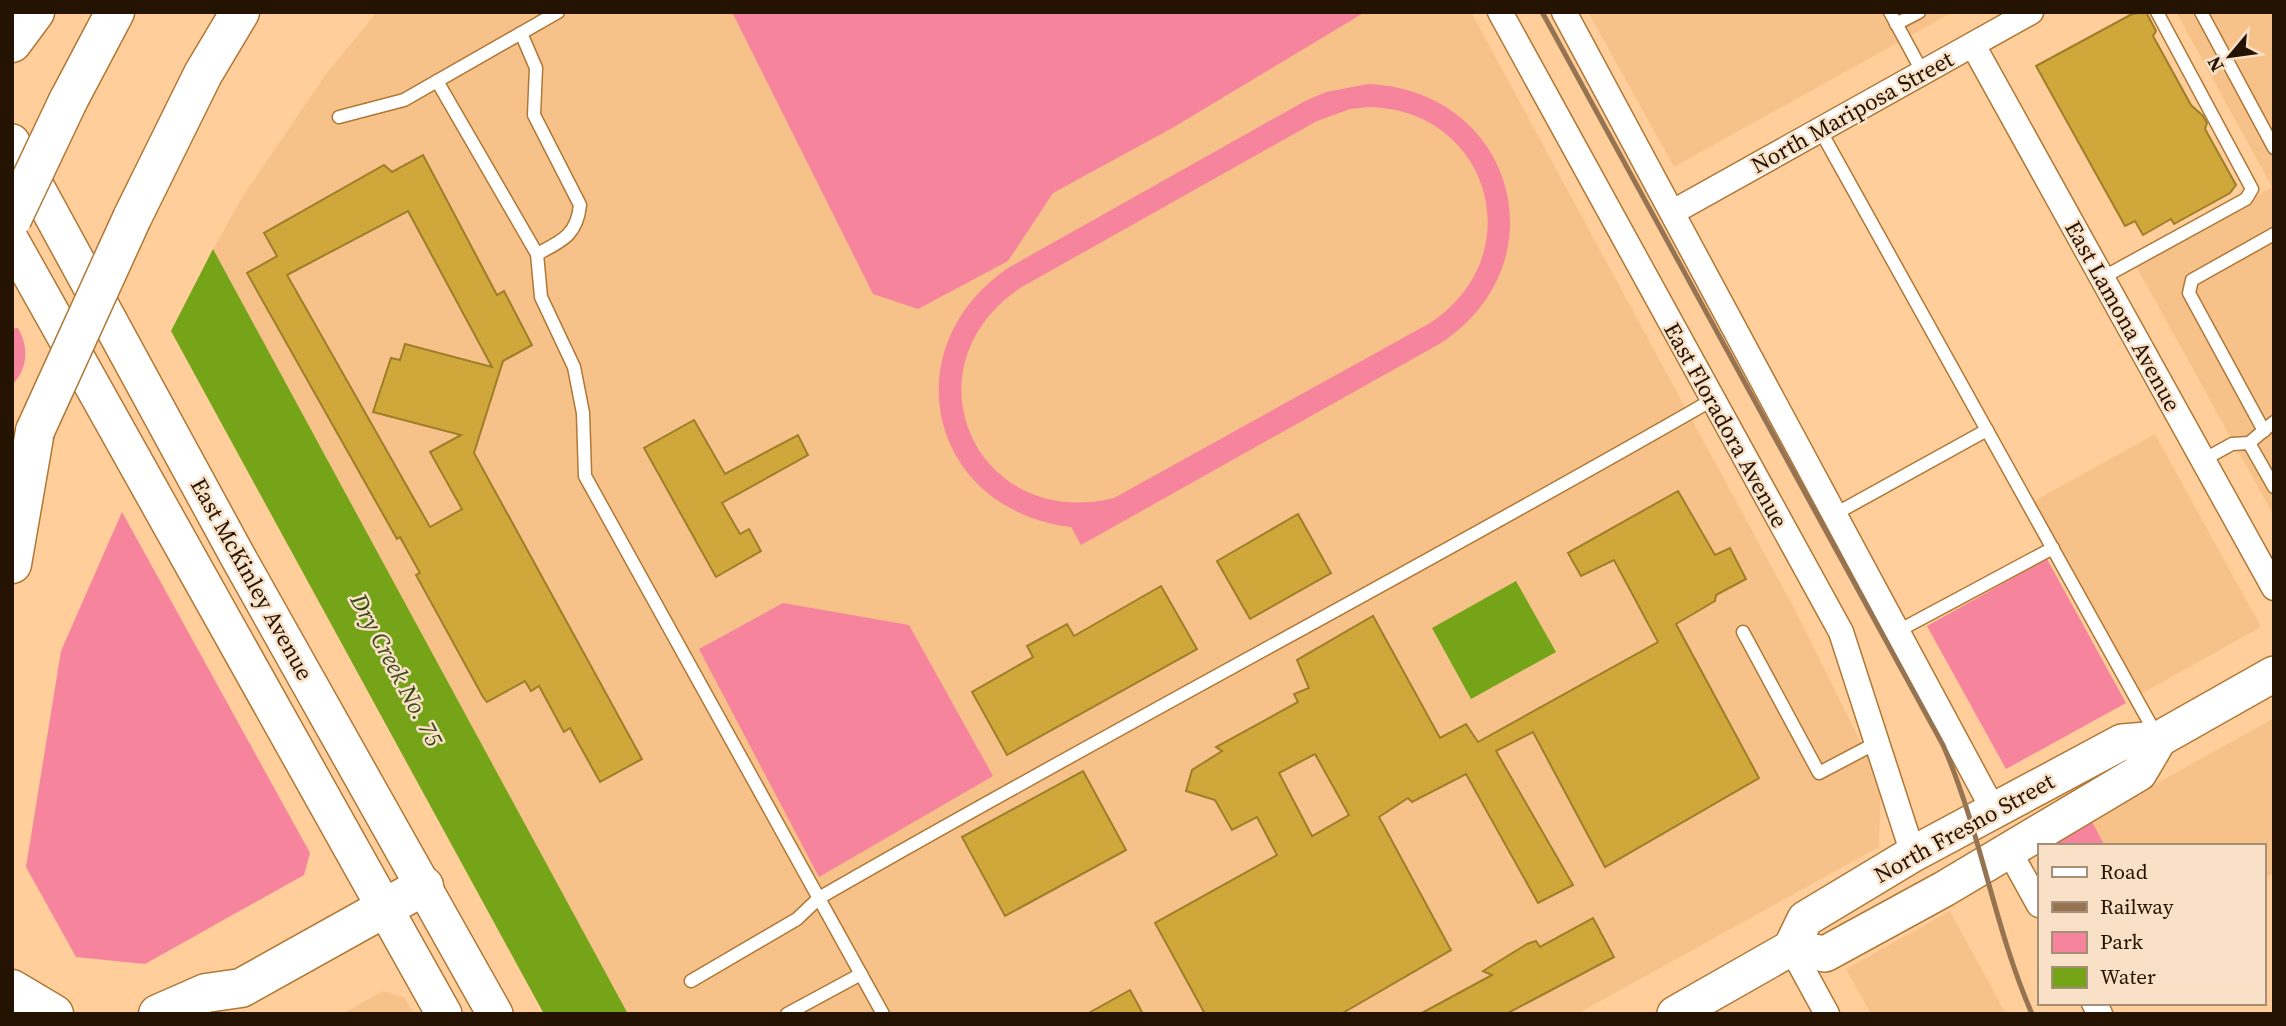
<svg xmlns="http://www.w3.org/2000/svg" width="2286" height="1026" font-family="'Source Serif 4',serif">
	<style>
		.built { fill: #f7c28a }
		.green { fill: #f7849d; fill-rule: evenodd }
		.water { fill: #76a419 }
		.building { fill: #d0a73b; stroke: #9e7e29; stroke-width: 2; fill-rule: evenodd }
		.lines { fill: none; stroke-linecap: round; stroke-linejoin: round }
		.service-casing { stroke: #b07836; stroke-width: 15 }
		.minor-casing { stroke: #b07836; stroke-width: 27 }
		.secondary-casing { stroke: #b07836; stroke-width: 38 }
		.motorway-casing { stroke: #b07836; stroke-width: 41 }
		.service { stroke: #fff; stroke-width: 12 }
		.minor { stroke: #fff; stroke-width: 24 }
		.secondary { stroke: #fff; stroke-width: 35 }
		.motorway { stroke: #fff; stroke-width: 38 }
		.rail { stroke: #967451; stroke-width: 5 }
		.motorway-bridge-casing { stroke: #b07836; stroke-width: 41; stroke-linecap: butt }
		.motorway-bridge { stroke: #fff; stroke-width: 38 }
		.labels { text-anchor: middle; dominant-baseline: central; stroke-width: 5; stroke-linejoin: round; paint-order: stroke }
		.street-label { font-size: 23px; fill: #241301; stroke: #f9e1c8 }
		.water-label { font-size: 24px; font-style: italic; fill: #354816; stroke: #f9e1c8 }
	</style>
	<rect width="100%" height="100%" fill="#ffce9b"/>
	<g class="built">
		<polygon points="377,12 1471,12 1794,608 1881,783 1879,847 1577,1014 628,1014 213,249 245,193 326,74"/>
		<polygon points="1588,12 1953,12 1674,167"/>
		<polygon points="2176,12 2274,12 2274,516 2135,264 2272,187"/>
		<polygon points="2155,434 2261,627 2141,694 2034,501"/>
		<polygon points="2274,718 2274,873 2263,879 2263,846 2105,846 2091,820"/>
		<polygon points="1950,911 2006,1014 1871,1014 1846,969"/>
		<polygon points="383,991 404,997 414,1014 342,1014"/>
	</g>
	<g class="green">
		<polygon points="732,12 1365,12 1174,127 1053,193 1008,261 918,309 873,294"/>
		<path d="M1368 84C1514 90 1563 262 1441 343L1081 545 1071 527C929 510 891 348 1008 268L1305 101 1326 92ZM1369 107C1491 110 1532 256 1430 323L1114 498C977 532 902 368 1020 288L1317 121 1350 109Z"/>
		<path d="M18 328C29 348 28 368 12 385V329Z"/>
		<polygon points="122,512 310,853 304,875 145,964 76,957 26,867 61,651"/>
		<polygon points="2047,559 2126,703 2006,769 1927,626"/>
		<polygon points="783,603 909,625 993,776 819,877 699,649"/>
		<polygon points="2091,820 2105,846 2049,846"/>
	</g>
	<g class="water">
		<polygon points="213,249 628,1014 544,1014 171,331"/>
		<polygon points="1516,581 1556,652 1471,699 1432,628"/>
	</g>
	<g class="building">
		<polygon points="2146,12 2156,31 2153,36 2191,105 2203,116 2207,123 2205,129 2236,185 2230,193 2174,224 2171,219 2143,235 2135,221 2125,226 2036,66 2132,14"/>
		<path d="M423 155 497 295 504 291 532 345 503 361 474 453 642 759 600 782 570 728 564 732 539 686 531 691 525 681 487 702 483 697 416 575 420 573 400 537 397 539 247 273 277 256 264 233 384 165 392 172ZM408 211 492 367 405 344 400 360 391 358 373 412 461 435 430 452 462 509 430 527 287 275Z"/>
		<polygon points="694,420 725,474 798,435 808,455 722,503 740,534 749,529 761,551 716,577 644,448"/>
		<path d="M1678 491 1715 555 1730 548 1746 579 1716 595 1715 601 1676 624 1759 778 1605 867 1533 732 1496 751 1573 885 1538 903 1466 774 1412 802 1408 798 1379 817 1451 950 1341 1014H1205L1155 923 1277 855 1257 817 1232 830 1215 800 1186 791 1192 770 1222 751 1216 747 1298 702 1294 694 1309 688 1297 660 1373 616 1440 738 1466 724 1478 742 1658 642 1614 560 1581 576 1568 553ZM1315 754 1349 815 1312 836 1279 773Z"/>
		<polygon points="1298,514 1331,573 1250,619 1217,561"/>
		<polygon points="1161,586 1197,649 1007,755 972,692 1033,657 1027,646 1067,624 1074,636"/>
		<polygon points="1083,771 1126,850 1005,916 962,837"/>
		<polygon points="1593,918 1614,957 1506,1014 1420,1014 1492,975 1483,971 1527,944 1536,941 1540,947"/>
		<polygon points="1130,990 1143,1014 1087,1014"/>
	</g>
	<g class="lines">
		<g class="service-casing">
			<g id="service">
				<polyline points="1890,12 1923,73"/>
				<polyline points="2201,12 2274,148"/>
				<polyline points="1896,24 1919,12"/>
				<path d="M521 33 536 68 534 115 580 205C577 235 562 241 537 254L541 297 574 367 583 413 585 476 883 1014"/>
				<polyline points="437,81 537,254"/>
				<polyline points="339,117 404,100 558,12"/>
				<polyline points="1820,130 2157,736"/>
				<polyline points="2102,278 2246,199 2252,189 2157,12"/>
				<polyline points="2264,431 2189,293 2192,280 2274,234"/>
				<polyline points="2249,443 2274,422"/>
				<polyline points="2203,460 2232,444 2249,443 2274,487"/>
				<polyline points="1835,514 1987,430"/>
				<polyline points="1898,631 2053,548"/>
				<polyline points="1743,632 1819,773 1878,742"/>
				<path d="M691 981 797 919 819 898C1114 728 1417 570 1712 400"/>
				<polyline points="787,1014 861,974"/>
			</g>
		</g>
		<g class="minor-casing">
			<g id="minor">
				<polyline points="1500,12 1841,632 1913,854"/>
				<polyline points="1564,12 1994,811"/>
				<polyline points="1973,45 2274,588"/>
				<polyline points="1673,212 2031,12"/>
				<polyline points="2008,849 2039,905"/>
				<polyline points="1791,948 1827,1014"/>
				<polyline points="2094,1003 2100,1014"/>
			</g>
		</g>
		<g class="secondary-casing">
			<g id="secondary">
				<polyline points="12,142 238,557 495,1014"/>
				<polyline points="12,242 444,1014"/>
				<polyline points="1791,948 1825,954 1944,889 2139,773 2159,739"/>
				<polyline points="1675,1014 1791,948 1805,919 1913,854 2122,742 2159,739 2274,674"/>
			</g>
		</g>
		<g class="motorway-casing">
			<g id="motorway">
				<polyline points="12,43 35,12"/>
				<polyline points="68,101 115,12"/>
				<polyline points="132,218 203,74 240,12"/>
				<polyline points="12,564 35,431"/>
				<polyline points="12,989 54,1014"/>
				<polyline points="158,1014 206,993 241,988 424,886"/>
			</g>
		</g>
		<use href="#service" class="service"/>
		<use href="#minor" class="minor"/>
		<use href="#secondary" class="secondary"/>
		<use href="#motorway" class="motorway"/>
		<path class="rail" d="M1542 12 1943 745C1981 832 1994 927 2032 1014"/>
		<g class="motorway-bridge-casing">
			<g id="motorway-bridge">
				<polyline points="12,219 68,101"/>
				<polyline points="35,431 132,218"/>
			</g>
		</g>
		<use href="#motorway-bridge" class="motorway-bridge"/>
	</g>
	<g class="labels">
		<g class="street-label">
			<text transform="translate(1852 112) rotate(-29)">North Mariposa Street</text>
			<text transform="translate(2123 316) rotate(61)">East Lamona Avenue</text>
			<text transform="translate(1726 425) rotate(61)">East Floradora Avenue</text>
			<text transform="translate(252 579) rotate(61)">East McKinley Avenue</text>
			<text transform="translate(1964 828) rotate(-29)">North Fresno Street</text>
		</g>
		<g class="water-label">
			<text transform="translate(397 670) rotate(62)">Dry Creek No. 75</text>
		</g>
	</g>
	<rect width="2286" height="1026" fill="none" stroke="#241301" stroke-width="28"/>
	<rect x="2038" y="844" width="228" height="161" fill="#f9e1c8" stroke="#a48f78" stroke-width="2"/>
	<rect x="2052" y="867" width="35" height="10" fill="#ffffff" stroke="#a48f78" stroke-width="2"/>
	<text x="2100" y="879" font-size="21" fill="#241301">Road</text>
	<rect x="2052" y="902" width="35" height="10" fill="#967451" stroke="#a48f78" stroke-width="2"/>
	<text x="2100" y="914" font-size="21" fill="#241301">Railway</text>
	<rect x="2052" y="932" width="35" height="21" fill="#f7849d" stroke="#a48f78" stroke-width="2"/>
	<text x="2100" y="949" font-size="21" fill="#241301">Park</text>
	<rect x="2052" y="967" width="35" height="21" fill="#76a419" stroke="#a48f78" stroke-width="2"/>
	<text x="2100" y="984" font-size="21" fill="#241301">Water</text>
	<g transform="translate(2230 56) rotate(241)" stroke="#f9e1c8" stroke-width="5" paint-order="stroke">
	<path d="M0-5L12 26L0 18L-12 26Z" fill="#241301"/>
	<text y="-10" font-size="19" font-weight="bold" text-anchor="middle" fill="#241301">N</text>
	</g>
</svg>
